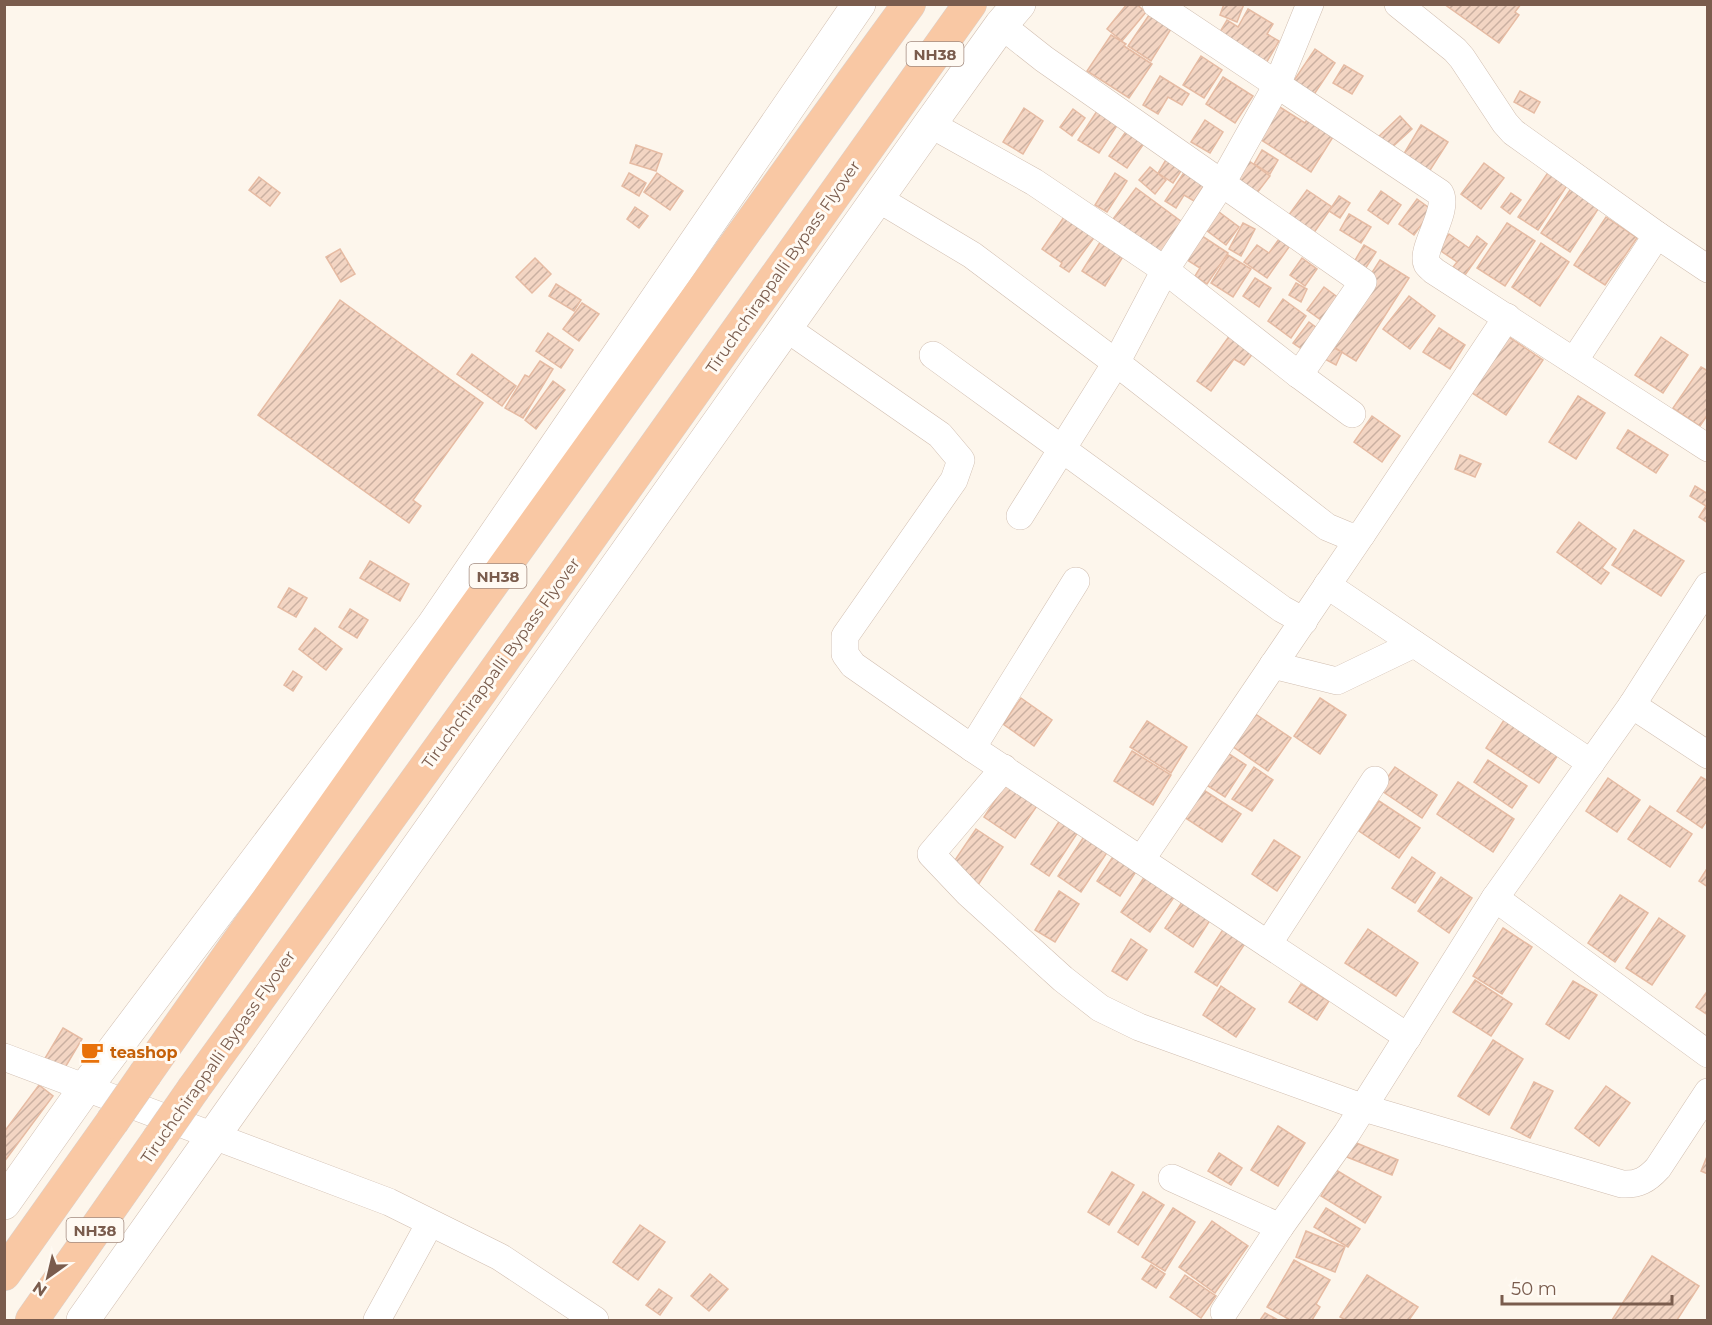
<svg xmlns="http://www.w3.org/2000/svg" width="1712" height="1325" font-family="Montserrat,sans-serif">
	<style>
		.building { fill: url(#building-hatch); stroke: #e6bba3; stroke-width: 1.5 }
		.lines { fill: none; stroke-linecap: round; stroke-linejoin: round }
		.minor-casing { stroke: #d1beb0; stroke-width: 28 }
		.tertiary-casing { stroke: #d1beb0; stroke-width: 34 }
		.trunk-casing { stroke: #dad1cd; stroke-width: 34 }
		.minor { stroke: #fff; stroke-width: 27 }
		.tertiary { stroke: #fff; stroke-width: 33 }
		.trunk { stroke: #f9c8a4; stroke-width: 33 }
		.trunk-bridge-casing { stroke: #dad1cd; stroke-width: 34; stroke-linecap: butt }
		.trunk-bridge { stroke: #f9c8a4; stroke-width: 33 }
		.labels { text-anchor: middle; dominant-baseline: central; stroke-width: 6; stroke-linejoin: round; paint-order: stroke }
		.shield { fill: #fffaf3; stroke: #a28b7f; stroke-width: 1.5 }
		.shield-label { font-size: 15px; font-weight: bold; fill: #7a5c4d }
		.street-label { font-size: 16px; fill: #7a5c4d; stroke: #fffaf3 }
		.food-label { font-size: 16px; font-weight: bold; fill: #c56008; stroke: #fffaf3; text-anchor: start }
	</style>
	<defs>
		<pattern id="building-hatch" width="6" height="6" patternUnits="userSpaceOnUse" patternTransform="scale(1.5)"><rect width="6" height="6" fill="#f3d5c3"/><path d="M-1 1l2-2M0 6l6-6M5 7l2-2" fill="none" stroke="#cab0a1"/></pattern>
	</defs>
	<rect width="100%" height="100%" fill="#fdf6ec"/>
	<g class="building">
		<polygon points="1127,4 1136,4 1146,12 1122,41 1107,29"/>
		<polygon points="1224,4 1244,4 1237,22 1220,15"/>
		<polygon points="1444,4 1521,4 1515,12 1519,15 1499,43"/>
		<polygon points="1248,9 1273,24 1267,34 1279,41 1265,65 1217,37 1227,20 1238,27"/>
		<polygon points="1149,15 1171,29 1151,61 1128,46"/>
		<polygon points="1111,35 1126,44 1124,46 1152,64 1129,98 1087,71"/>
		<polygon points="1315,49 1335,63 1309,102 1289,88"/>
		<polygon points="1201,56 1222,70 1204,98 1183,85"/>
		<polygon points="1344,65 1363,76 1352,94 1333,83"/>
		<polygon points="1160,76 1189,94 1182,105 1168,97 1158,114 1143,105"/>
		<polygon points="1223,77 1253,96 1235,123 1206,104"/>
		<polygon points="1520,91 1540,102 1534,113 1514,102"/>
		<polygon points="1275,104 1305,123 1307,120 1333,137 1311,172 1255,136"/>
		<polygon points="1024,108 1043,121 1023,154 1003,142"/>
		<polygon points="1073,109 1085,118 1072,136 1060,127"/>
		<polygon points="1097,111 1118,124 1099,153 1078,140"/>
		<polygon points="1400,116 1412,129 1388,151 1376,139"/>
		<polygon points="1205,120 1223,132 1210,153 1191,142"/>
		<polygon points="1421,125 1448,142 1425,178 1399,162"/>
		<polygon points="1127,130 1145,142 1127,168 1109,156"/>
		<polygon points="636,145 662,154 656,171 630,163"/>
		<polygon points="1262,150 1278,160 1270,174 1254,164"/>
		<polygon points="1167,158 1183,168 1173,183 1158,173"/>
		<polygon points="1245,158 1270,176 1257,193 1232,175"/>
		<polygon points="1484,163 1504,178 1481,209 1461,194"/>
		<polygon points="1150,167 1166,180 1155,194 1139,180"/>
		<polygon points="1185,171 1205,184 1194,201 1184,195 1176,208 1165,201"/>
		<polygon points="1549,171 1568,184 1538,230 1518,217"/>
		<polygon points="629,173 646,183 639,196 622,186"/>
		<polygon points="657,173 683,191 670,210 644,192"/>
		<polygon points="1115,173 1127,181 1107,212 1095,205"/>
		<polygon points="259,177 280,193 270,206 249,190"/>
		<polygon points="1574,184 1602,203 1570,252 1541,233"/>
		<polygon points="1136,188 1186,225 1163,255 1113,219"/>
		<polygon points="1307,190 1332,207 1313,234 1288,216"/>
		<polygon points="1381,191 1401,205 1388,224 1368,210"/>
		<polygon points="1511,193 1521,200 1510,214 1501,207"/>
		<polygon points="1339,196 1350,203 1340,218 1329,211"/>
		<polygon points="1417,199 1432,210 1414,235 1399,224"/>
		<polygon points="635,207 648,216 639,228 627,219"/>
		<polygon points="1215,209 1239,227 1226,245 1202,227"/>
		<polygon points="1066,214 1096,235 1069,272 1060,266 1062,263 1042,249"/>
		<polygon points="1349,214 1371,227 1361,243 1340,230"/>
		<polygon points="1606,217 1637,238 1605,285 1574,265"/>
		<polygon points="1243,223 1255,229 1241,256 1229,249"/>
		<polygon points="1507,223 1535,241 1505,286 1477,268"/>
		<polygon points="1199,234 1228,253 1207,284 1195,276 1200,268 1184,258"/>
		<polygon points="1449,234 1469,248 1477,236 1487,244 1465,275 1453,267 1457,262 1438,249"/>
		<polygon points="1104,236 1127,250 1105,286 1082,271"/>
		<polygon points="1279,239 1289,247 1267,278 1244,262 1257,245 1269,253"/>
		<polygon points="1541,243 1569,262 1540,306 1512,287"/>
		<polygon points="1364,245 1376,252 1365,269 1354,262"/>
		<polygon points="340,249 355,274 341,282 326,257"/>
		<polygon points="1228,255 1251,269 1233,297 1211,283"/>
		<polygon points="535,258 551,274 532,293 516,277"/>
		<polygon points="1302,258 1317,269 1305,286 1290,275"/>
		<polygon points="1380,260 1409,278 1356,361 1327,343"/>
		<polygon points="1255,278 1271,288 1259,307 1243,296"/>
		<polygon points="1296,283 1307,289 1301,302 1289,295"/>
		<polygon points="556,284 581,300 574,311 549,296"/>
		<polygon points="1324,287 1344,302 1328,325 1307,310"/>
		<polygon points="1409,296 1435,316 1410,349 1383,329"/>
		<polygon points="1283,299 1306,316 1291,338 1268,321"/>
		<polygon points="340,300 483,403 413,500 421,506 409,523 258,415"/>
		<polygon points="582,303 599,314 579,341 563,329"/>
		<polygon points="1309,322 1321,331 1306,352 1293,343"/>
		<polygon points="1439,328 1465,345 1450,369 1423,352"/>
		<polygon points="548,333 573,350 561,368 536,351"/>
		<polygon points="1503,333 1543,360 1506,415 1466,389"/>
		<polygon points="1230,335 1254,352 1244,365 1234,359 1211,391 1197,381"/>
		<polygon points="1661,337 1688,355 1663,393 1635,375"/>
		<polygon points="1325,343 1342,352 1336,365 1319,356"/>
		<polygon points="472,354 516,386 502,406 457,374"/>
		<polygon points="540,361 553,369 523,418 505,408 525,375 529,377"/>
		<polygon points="1701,367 1708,371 1708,414 1700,426 1673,408"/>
		<polygon points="553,381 565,390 536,429 525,420"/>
		<polygon points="1578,396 1605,413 1576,459 1549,442"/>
		<polygon points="1372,416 1400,436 1382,462 1354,442"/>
		<polygon points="1628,430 1668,455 1656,473 1617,448"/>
		<polygon points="1460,455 1481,464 1475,477 1455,469"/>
		<polygon points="1695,486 1708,494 1708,523 1699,517 1706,506 1690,496"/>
		<polygon points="1579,522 1616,549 1602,568 1609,573 1601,584 1557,552"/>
		<polygon points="1634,530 1684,561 1661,596 1612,565"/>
		<polygon points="370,561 409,584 400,601 360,578"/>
		<polygon points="289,588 307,598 296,617 278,607"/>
		<polygon points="350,609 368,620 357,638 339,627"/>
		<polygon points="315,628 342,649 326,670 299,649"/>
		<polygon points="293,671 302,677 293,691 284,685"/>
		<polygon points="1021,698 1052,720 1034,746 1003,724"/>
		<polygon points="1320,698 1346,715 1320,754 1294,736"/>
		<polygon points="1251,711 1291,738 1268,771 1229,744"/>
		<polygon points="1504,720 1558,755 1539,783 1486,748"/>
		<polygon points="1147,721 1187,747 1171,773 1130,747"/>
		<polygon points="1132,751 1171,775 1153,805 1114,781"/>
		<polygon points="1226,752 1246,765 1225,797 1205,784"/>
		<polygon points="1488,760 1527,786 1512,808 1474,782"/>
		<polygon points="1254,767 1273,780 1252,811 1232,799"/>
		<polygon points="1395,767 1437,795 1422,818 1379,789"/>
		<polygon points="1701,777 1708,781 1708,819 1702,828 1677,811"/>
		<polygon points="1608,778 1640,800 1617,832 1586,811"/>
		<polygon points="1009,779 1041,800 1015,838 984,817"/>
		<polygon points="1458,782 1514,819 1493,852 1437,814"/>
		<polygon points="1202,789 1241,814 1222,842 1184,817"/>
		<polygon points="1379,801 1420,828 1399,858 1359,831"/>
		<polygon points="1650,806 1692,834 1670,867 1628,839"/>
		<polygon points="1064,814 1082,826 1049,876 1031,864"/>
		<polygon points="976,829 1003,847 978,885 951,866"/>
		<polygon points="1087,832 1110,848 1081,892 1058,876"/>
		<polygon points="1274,840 1300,857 1277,891 1252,874"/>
		<polygon points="1118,849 1141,864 1120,896 1097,881"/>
		<polygon points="1412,857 1435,873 1415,903 1392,888"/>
		<polygon points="1708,867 1708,887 1699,881"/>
		<polygon points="1149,870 1179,890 1150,932 1121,912"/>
		<polygon points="1441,877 1472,898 1449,933 1418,911"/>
		<polygon points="1059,891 1079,904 1055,942 1035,930"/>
		<polygon points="1620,895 1648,913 1615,962 1588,943"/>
		<polygon points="1186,896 1214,914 1193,947 1165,928"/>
		<polygon points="1659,918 1685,936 1652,985 1626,968"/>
		<polygon points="1224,928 1246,942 1217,986 1195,972"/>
		<polygon points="1503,928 1532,947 1502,994 1473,976"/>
		<polygon points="1368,929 1418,963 1396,996 1345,963"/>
		<polygon points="1131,939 1147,950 1127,980 1112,971"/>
		<polygon points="1475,980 1512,1004 1491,1036 1453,1012"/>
		<polygon points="1573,981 1597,995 1569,1039 1546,1024"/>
		<polygon points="1301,984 1329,1001 1317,1020 1289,1002"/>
		<polygon points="1221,986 1255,1009 1236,1037 1203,1015"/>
		<polygon points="1708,990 1708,1015 1696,1007"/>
		<polygon points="63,1028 82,1039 60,1076 41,1065"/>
		<polygon points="1493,1040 1523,1059 1489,1115 1458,1096"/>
		<polygon points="1534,1082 1553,1091 1530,1138 1511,1128"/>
		<polygon points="39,1085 53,1096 4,1162 4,1132"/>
		<polygon points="1606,1086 1630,1103 1599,1146 1575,1128"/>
		<polygon points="1278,1126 1305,1143 1278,1186 1251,1170"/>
		<polygon points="1354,1142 1398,1160 1392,1175 1347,1157"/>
		<polygon points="1219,1153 1242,1168 1231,1185 1208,1171"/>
		<polygon points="1708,1154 1708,1174 1701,1171"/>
		<polygon points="1336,1170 1381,1197 1365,1223 1321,1196"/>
		<polygon points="1112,1172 1134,1185 1109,1225 1088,1212"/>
		<polygon points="1143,1192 1164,1205 1138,1245 1118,1232"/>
		<polygon points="1173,1208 1195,1222 1165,1271 1142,1257"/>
		<polygon points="1326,1208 1360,1229 1348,1247 1314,1227"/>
		<polygon points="1212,1221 1248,1246 1215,1293 1179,1267"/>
		<polygon points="640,1225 665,1242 638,1280 613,1262"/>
		<polygon points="1306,1231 1345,1247 1335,1272 1296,1257"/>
		<polygon points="1652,1256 1699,1286 1677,1320 1612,1320"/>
		<polygon points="1294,1260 1330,1280 1316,1304 1320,1307 1312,1320 1290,1320 1267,1307"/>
		<polygon points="1151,1265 1165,1274 1156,1288 1142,1279"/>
		<polygon points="710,1274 728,1289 709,1311 691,1296"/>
		<polygon points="1185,1275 1216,1296 1201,1318 1170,1297"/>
		<polygon points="1367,1275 1418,1307 1409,1320 1346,1320 1340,1317"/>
		<polygon points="659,1289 672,1298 660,1315 646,1305"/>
		<polygon points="1265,1313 1278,1320 1260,1320"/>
	</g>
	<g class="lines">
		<g class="minor-casing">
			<g id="minor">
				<path d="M1156 4 1440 193C1450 210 1420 249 1427 264 1428 266 1432 269 1434 271L1708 448"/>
				<polyline points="1398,4 1455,50 1462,58 1505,123 1513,132 1657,235 1708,269"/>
				<polyline points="1001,25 1044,59 1363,282 1299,375"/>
				<polyline points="930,124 1034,182 1165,270 1299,375 1352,414"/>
				<polyline points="877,198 972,255 1127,371 1327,527 1351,537 1362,534 1507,317"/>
				<polyline points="786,328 940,435 961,460 954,480 845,636 845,654 853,665 972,748 1408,1037"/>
				<polyline points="933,355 1282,609 1304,621"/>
				<polyline points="1574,361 1657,235"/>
				<polyline points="1020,516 1116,363 1165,270 1222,183 1277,85 1310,4"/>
				<polyline points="1327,585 1591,763"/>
				<polyline points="1273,665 1337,681 1414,644"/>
				<polyline points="1632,705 1708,755"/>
				<polyline points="972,748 1076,581"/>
				<path d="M1004 768 931 854 968 893 1063 979 1100 1008 1139 1027 1364 1108 1622 1184C1638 1185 1647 1180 1658 1168L1708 1092"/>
				<polyline points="1141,860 1362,534"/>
				<polyline points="1495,898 1708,1054"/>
				<polyline points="1268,944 1375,780"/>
				<polyline points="4,1057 389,1202 500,1257 595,1320"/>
				<polyline points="1172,1178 1280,1227"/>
				<polyline points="1224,1312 1280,1227 1347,1133 1495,898 1632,705 1708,586"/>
				<polyline points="377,1320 430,1223"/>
			</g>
		</g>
		<g class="tertiary-casing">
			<g id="tertiary">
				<polyline points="4,1203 86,1087 432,627 859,4"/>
				<polyline points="83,1320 930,124 1001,25 1019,4"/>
			</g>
		</g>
		<g class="trunk-casing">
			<g id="trunk">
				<polyline points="146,1073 433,666 853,81 909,4"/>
				<polyline points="194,1088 481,691 970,4"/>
				<polyline points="4,1274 112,1122"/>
				<polyline points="32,1320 158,1140"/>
			</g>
		</g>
		<use href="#minor" class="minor"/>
		<use href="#tertiary" class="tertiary"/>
		<use href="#trunk" class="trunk"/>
		<g class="trunk-bridge-casing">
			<g id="trunk-bridge">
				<polyline points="112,1122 146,1073"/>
				<polyline points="158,1140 194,1088"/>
			</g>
		</g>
		<use href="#trunk-bridge" class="trunk-bridge"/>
	</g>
	<defs>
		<g id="cafe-bare" transform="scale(1.8)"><path d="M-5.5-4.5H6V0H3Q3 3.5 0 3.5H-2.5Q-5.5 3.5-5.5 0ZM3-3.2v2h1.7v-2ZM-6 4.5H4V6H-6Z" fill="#e8710a" stroke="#fffaf3" stroke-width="2.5" paint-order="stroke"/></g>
	</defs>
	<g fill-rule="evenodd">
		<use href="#cafe-bare" x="92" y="1052"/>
	</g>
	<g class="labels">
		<g class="shield">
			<rect x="906.5" y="42" width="57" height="24" rx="4.5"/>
			<rect x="469.5" y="564" width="57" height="24" rx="4.5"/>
			<rect x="66.5" y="1218" width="57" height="24" rx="4.5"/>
		</g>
		<g class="shield-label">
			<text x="935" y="54">NH38</text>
			<text x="498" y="576">NH38</text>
			<text x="95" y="1230">NH38</text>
		</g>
		<g class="street-label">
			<text transform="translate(783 267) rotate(-55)">Tiruchchirappalli Bypass Flyover</text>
			<text transform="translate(501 663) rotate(-54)">Tiruchchirappalli Bypass Flyover</text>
			<text transform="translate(218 1057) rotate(-55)">Tiruchchirappalli Bypass Flyover</text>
		</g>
		<g class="food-label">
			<text x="110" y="1052">teashop</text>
		</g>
	</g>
	<rect width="1712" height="1325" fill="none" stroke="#7a5c4d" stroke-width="12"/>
	<g transform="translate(48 1277) rotate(214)" stroke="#fffaf3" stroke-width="4.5" paint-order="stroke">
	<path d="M0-4.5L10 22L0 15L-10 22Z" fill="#7a5c4d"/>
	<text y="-9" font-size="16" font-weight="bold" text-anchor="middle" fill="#7a5c4d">N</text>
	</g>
	<path d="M1502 1295v9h170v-9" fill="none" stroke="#7a5c4d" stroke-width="3"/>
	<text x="1511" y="1295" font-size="18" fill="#7a5c4d" stroke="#fffaf3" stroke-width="4.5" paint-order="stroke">50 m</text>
</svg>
